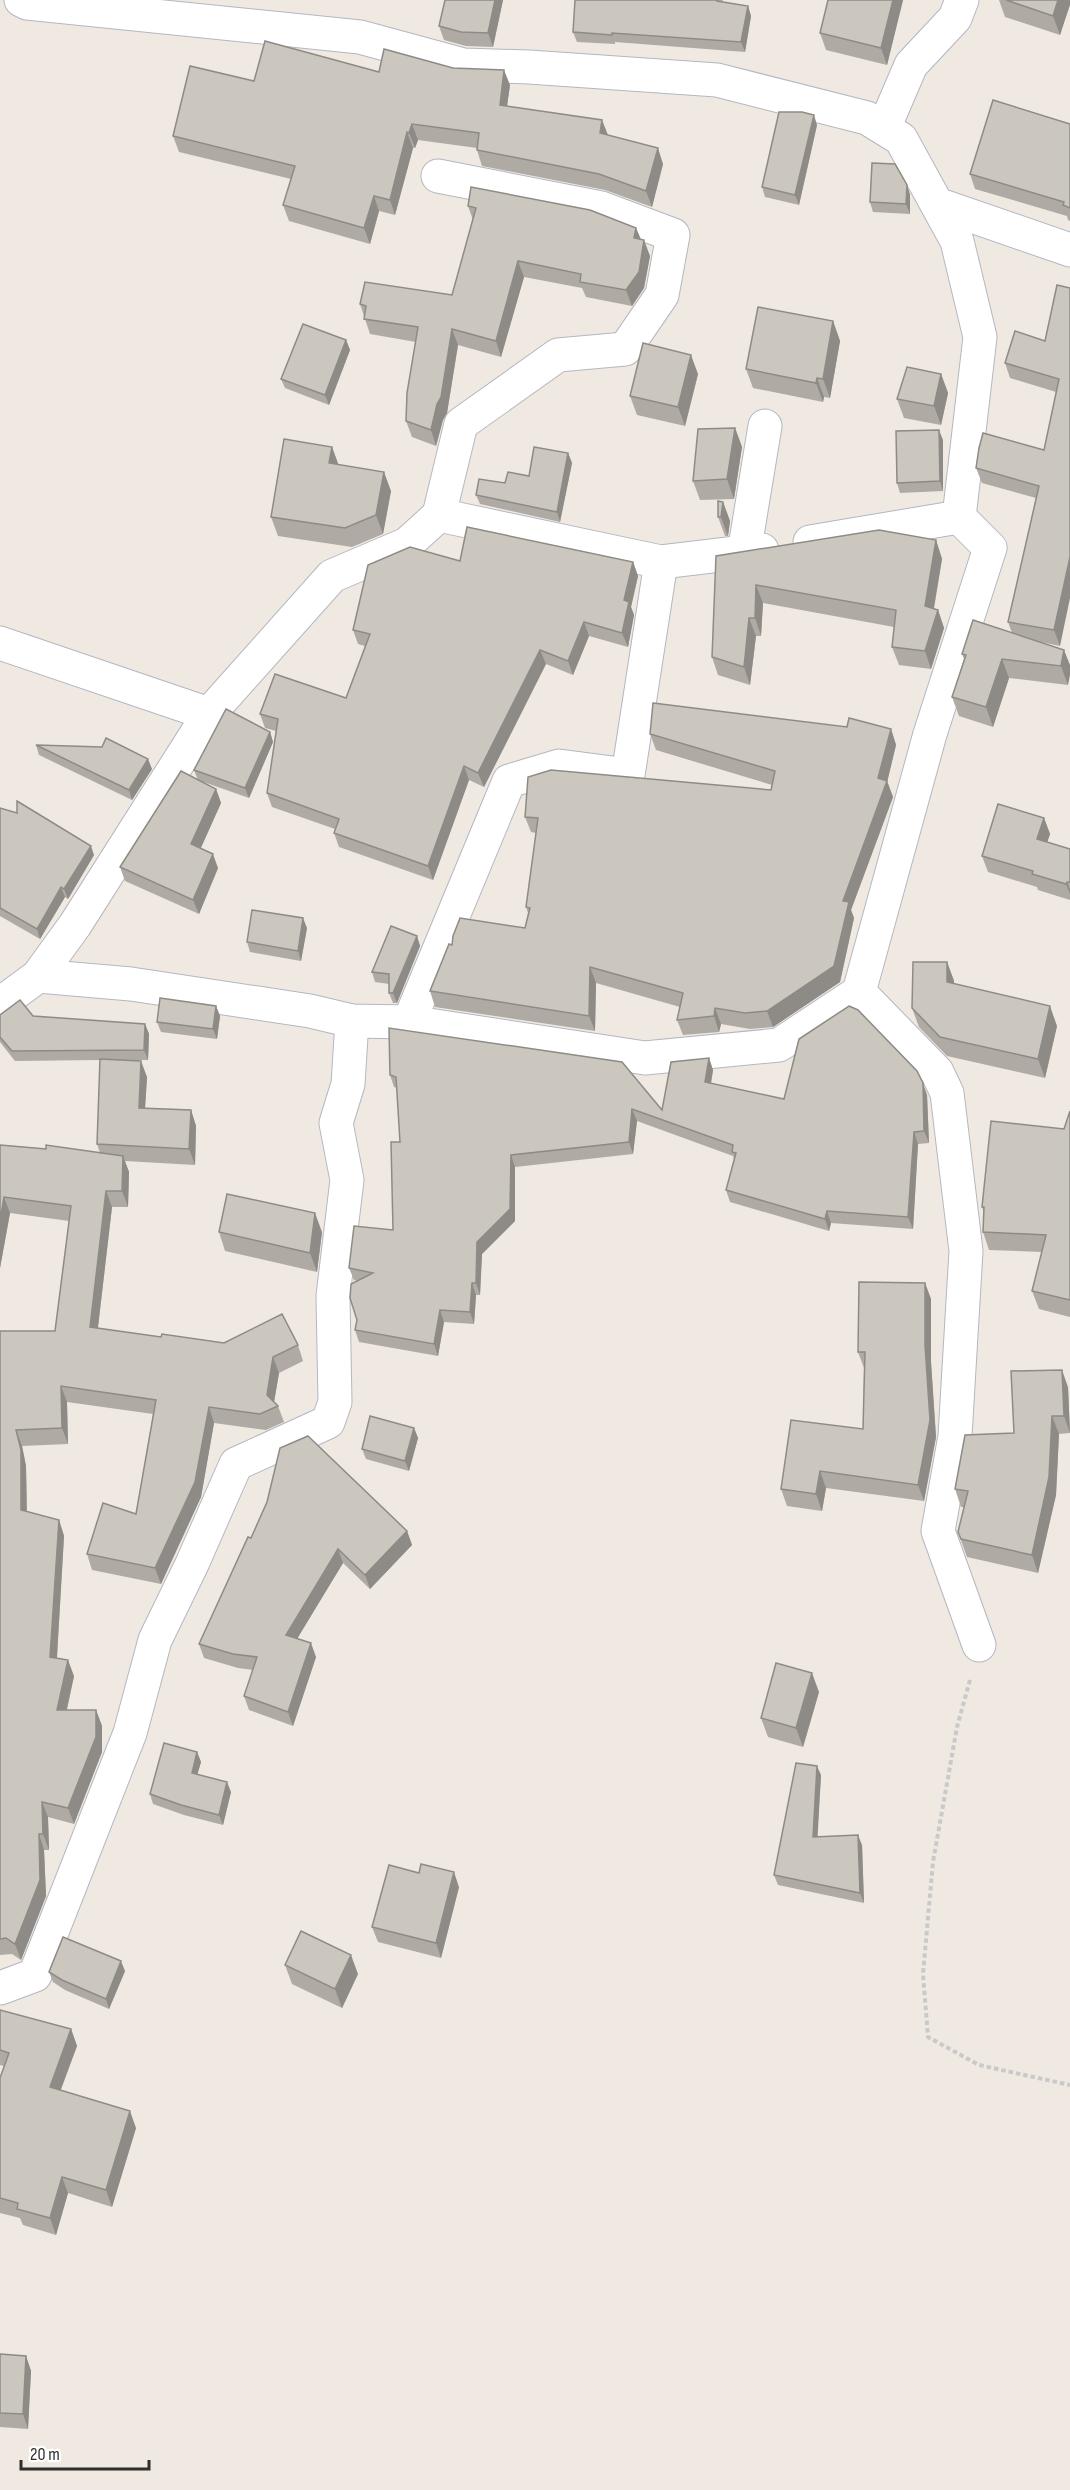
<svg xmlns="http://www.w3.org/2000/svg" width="1070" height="2490" font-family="'Sofia Sans Condensed',sans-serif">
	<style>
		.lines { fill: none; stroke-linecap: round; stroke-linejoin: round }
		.street-casing { stroke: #b4b7c1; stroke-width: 35 }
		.path { stroke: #c9c9c9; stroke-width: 4; stroke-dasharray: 4.5 3; stroke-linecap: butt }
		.street { stroke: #fff; stroke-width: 33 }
		.wall { fill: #afaba4 }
		.shaded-wall { fill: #8e8b86 }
		.building { fill: #cbc7bf; stroke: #8e8b86; stroke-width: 1.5 }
	</style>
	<rect width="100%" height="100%" fill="#efe9e1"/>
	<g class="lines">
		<g class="street-casing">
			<g id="street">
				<polyline points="21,0 27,3 360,37 463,65 529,67 717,80 867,118 901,139 957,241 980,337 959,517 990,548 930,734 859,992 937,1072 947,1093 966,1251 955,1436 938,1531 979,1645"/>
				<polyline points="884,128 911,65 955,18 962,0"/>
				<polyline points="438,176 601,208 673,235 662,295 625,349 558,355 461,424 439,515"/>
				<polyline points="937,204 1070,250"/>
				<polyline points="810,542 959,517"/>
				<polyline points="744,553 765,426"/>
				<polyline points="0,643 209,714"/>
				<polyline points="38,976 131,984 310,1011 352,1021 409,1022 645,1058 779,1045 859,992"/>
				<polyline points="0,1004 38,976 75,925 209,714 332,576 407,544 439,515 661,562 762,550"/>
				<polyline points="409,1022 509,781 559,766 628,775 661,562"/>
				<polyline points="0,1988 35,1975 130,1733 155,1640 192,1564 236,1464 328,1422 335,1402 333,1296 347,1180 336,1123 348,1084 352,1021"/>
			</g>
		</g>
		<polyline class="path" points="970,1680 957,1727 933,1862 923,1974 928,2037 979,2065 1070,2085"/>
		<use href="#street" class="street"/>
	</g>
	<g class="wall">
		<polygon points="503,0 493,47 466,46 444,40 439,26"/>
		<polygon points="575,0 723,0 722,2 748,6 751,16 745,52 615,42 615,44 577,42 573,32"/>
		<polygon points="903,0 887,65 826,50 820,33"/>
		<polygon points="999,0 1070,0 1060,35 1005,17"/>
		<polygon points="379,72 510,85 507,106 608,136 663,164 652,207 605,190 482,166 477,150 477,148 418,140 415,148 413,148 395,215 379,211 370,244 289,221 283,205 291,179 179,152 173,136 254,81"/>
		<polygon points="1070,124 1070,221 1068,220 1067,216 975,189 970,174"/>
		<polygon points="817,125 799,205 765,197 762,187"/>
		<polygon points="907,185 910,195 910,214 873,212 870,202"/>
		<polygon points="468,206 636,228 641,239 650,256 644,288 632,306 586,297 582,288 524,277 501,357 458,345 447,413 443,420 436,446 412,437 406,421 416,342 370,334 360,304 452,295 473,220"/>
		<polygon points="1070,288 1060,646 1041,642 1064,650 1068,685 1009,678 993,727 959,716 952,697 964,659 962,654 1012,633 1008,622 1036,498 982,483 976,468 1044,450 1056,392 1010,378 1005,363 1045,341"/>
		<polygon points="833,321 840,341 830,398 824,397 823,402 753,388 746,369"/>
		<polygon points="346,340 350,350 329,405 285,388 281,379"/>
		<polygon points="698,374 685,426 637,415 630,396"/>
		<polygon points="941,374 948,393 941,425 904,418 897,399"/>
		<polygon points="735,428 742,447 734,499 700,500 693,481"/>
		<polygon points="943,440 943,491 900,493 897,483"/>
		<polygon points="332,447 338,464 391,491 383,534 352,547 278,536 271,517"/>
		<polygon points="568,453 572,463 560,522 480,504 476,495 505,483 529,476"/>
		<polygon points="723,502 730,521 728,536 725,536 718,517"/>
		<polygon points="936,540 942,559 934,609 938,610 944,628 931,669 899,665 892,647 894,627 763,603 761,636 756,636 750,685 718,675 712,657 716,556"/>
		<polygon points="460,561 633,562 638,576 631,607 634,615 628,647 589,636 573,675 546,664 484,787 469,780 433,880 339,847 334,833 335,829 272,807 267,793 276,731 265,728 260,714 346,698 365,646 358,644 353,630"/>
		<polygon points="847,727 891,729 896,745 887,781 893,797 851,910 854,918 840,982 773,1027 750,1029 721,1024 719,1032 683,1035 677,1020 680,1007 596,983 595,1031 435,1007 430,991 452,945 525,928 528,913 526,907 536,833 531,832 525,817 771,790 772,785 656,750 650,734"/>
		<polygon points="270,732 273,742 249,798 198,780 194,770"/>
		<polygon points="36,745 152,769 132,800 39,755"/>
		<polygon points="216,789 221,803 200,849 218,868 199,914 125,881 120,867"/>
		<polygon points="0,808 94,855 68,899 65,897 40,939 0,916"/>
		<polygon points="1044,818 1050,834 1047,842 1070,849 1070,900 1038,890 1037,887 988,872 982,856"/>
		<polygon points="307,928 301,961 250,952 247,942"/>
		<polygon points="417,936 420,946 397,1003 393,1003 389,993 389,984 375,982 372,972"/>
		<polygon points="947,962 954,981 954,984 1057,1026 1045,1078 947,1056 919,1027 912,1008"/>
		<polygon points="216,1006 220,1016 217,1039 161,1032 157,1022"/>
		<polygon points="0,1015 145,1024 149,1034 148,1060 113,1060 147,1077 145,1108 191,1110 196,1126 195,1165 125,1161 129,1172 128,1207 112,1207 98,1328 161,1337 224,1343 298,1345 303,1361 279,1373 274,1402 278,1406 284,1422 266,1430 214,1423 201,1497 161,1584 92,1570 87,1554 136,1514 153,1414 67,1402 68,1444 22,1446 26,1466 27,1511 59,1520 64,1536 57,1658 74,1676 67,1710 96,1710 102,1726 102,1752 74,1824 48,1817 49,1850 44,1850 46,1896 21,1960 12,1954 0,1955 0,1331 55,1331 69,1221 10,1213 0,1268 0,1145 100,1153 97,1144 100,1060 15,1061 0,1042"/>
		<polygon points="709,1058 713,1070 711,1084 784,1099 927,1095 929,1143 918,1144 913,1229 831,1223 829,1231 730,1202 726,1190 734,1159 733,1156 637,1121 633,1154 515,1167 515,1221 482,1254 480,1295 476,1295 474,1324 444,1322 438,1356 359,1342 355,1330 357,1320 358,1281 354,1280 349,1268 393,1230 400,1142 397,1088 394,1087 390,1075 662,1110"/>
		<polygon points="1070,1111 1070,1317 1039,1309 1032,1291 1042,1252 989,1250 983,1232 984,1212 982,1207 1064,1129"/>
		<polygon points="219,1232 322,1232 317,1272 225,1251"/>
		<polygon points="925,1283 931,1299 931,1362 936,1437 924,1501 826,1488 822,1511 787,1506 781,1489 863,1429 864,1368 858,1352"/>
		<polygon points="1068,1387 1070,1433 1059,1434 1056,1495 1038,1573 967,1557 958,1532 964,1507 961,1507 955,1489 1014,1433"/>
		<polygon points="414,1428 418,1438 409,1471 366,1459 362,1449"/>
		<polygon points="407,1531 412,1545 370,1589 343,1563 297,1638 316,1657 293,1726 249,1710 244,1696 253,1670 238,1668 204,1658 199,1644 251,1538"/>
		<polygon points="819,1692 803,1747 768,1737 761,1718"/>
		<polygon points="197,1752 201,1762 197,1774 231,1792 223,1825 184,1815 153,1804 150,1794"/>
		<polygon points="821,1775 817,1837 862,1845 864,1903 778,1885 774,1875"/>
		<polygon points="419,1873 459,1887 441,1958 378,1942 372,1927"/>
		<polygon points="285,1965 358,1974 342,2008 292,1984"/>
		<polygon points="125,1971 109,2009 65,1990 53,1982 49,1972"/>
		<polygon points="0,2010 71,2029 77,2046 60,2090 136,2128 112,2207 68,2193 56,2235 23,2225 20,2218 0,2213 0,2078 4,2066 0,2065"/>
		<polygon points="0,2354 26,2356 31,2371 28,2429 0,2427"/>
	</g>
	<g class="shaded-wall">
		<polygon points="495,0 503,0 493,47 488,33"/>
		<polygon points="893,0 903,0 887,65 881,48"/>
		<polygon points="1058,0 1070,0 1070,5 1060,35 1053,16"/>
		<polygon points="748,6 751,16 745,52 741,42"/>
		<polygon points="504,70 510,85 505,120 500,105"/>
		<polygon points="814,115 817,125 799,205 795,195"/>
		<polygon points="602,120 608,135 600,133"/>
		<polygon points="412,124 418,140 415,148 409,133"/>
		<polygon points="407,132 413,148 395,215 390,200"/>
		<polygon points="658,148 663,164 652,207 646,191"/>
		<polygon points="907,185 910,195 910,214 906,204"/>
		<polygon points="374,196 379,211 370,244 364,228"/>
		<polygon points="636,228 642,243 634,238"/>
		<polygon points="644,240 650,256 644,288 632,306 626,290"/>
		<polygon points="518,261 524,277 501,357 496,341"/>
		<polygon points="833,321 840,341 830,398 823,379"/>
		<polygon points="452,329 458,345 447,413 443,420 436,446 431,430"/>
		<polygon points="346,340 350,350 329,405 325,395"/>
		<polygon points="691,355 698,374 685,426 678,407"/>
		<polygon points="941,374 948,393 941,425 934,406"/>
		<polygon points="817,378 824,397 823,402 816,383"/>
		<polygon points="735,428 742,447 734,499 727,479"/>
		<polygon points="939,430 943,440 943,491 940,481"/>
		<polygon points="332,447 339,466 329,463"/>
		<polygon points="568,453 572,463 560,522 557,512"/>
		<polygon points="384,472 391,491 383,534 376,515"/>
		<polygon points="723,502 730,521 728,536 721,517"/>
		<polygon points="936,540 942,559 931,624 925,606"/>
		<polygon points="1070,557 1070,598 1060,646 1054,630"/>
		<polygon points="633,562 638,576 631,607 634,615 628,647 622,633 624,600"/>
		<polygon points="756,585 763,603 761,636 755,618"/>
		<polygon points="938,610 944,628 931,669 925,651"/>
		<polygon points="749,618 756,636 750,685 744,667"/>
		<polygon points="584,622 589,636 573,675 568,661"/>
		<polygon points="540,650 546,664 484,787 478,773"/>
		<polygon points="1064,650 1070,665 1070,675 1068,685 1061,666"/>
		<polygon points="1002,659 1009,678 993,727 986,707"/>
		<polygon points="891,729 896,745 887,783 887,781 893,797 851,910 854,918 840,982 773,1027 767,1011 843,901"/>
		<polygon points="270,732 273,742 249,798 245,788"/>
		<polygon points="148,759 152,769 132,800 129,790"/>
		<polygon points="464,766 469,780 433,880 428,866"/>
		<polygon points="216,789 221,803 196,859 191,844"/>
		<polygon points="1044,818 1050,834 1043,855 1037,839"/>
		<polygon points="91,846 94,855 68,899 64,889"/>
		<polygon points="213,854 218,868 199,914 193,900"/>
		<polygon points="1067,882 1070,889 1070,894 1066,884"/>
		<polygon points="61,887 65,897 40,939 37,929"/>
		<polygon points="303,918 307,928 301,961 298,951"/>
		<polygon points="417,936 420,946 397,1003 393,993"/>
		<polygon points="947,962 954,981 954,1001 947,982"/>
		<polygon points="590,967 596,983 595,1031 589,1016"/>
		<polygon points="216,1006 220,1016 217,1039 213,1029"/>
		<polygon points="1050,1006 1057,1026 1045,1078 1038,1059"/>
		<polygon points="715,1008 721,1024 719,1032 714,1016"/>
		<polygon points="145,1024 149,1034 148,1060 144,1050"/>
		<polygon points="709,1058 713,1070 709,1094 705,1082"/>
		<polygon points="141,1061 147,1077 144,1124 139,1108"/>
		<polygon points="923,1083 927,1095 929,1143 924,1131"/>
		<polygon points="632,1109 637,1121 633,1154 629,1142"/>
		<polygon points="191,1110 196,1126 195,1165 189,1149"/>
		<polygon points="914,1132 918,1144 913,1229 908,1217"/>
		<polygon points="511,1155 515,1167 515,1221 482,1254 480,1295 476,1283 477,1242"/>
		<polygon points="123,1156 129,1172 128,1207 122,1191"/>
		<polygon points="106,1191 112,1207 96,1343 90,1327"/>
		<polygon points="4,1197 10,1213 0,1268 0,1221"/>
		<polygon points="827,1211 831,1223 829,1231 825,1219"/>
		<polygon points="315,1213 322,1232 317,1272 310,1253"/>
		<polygon points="472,1283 476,1295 474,1324 470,1312"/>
		<polygon points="925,1283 931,1299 931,1362 936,1437 924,1501 918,1485 925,1345"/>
		<polygon points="440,1310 444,1322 438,1356 434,1344"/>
		<polygon points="273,1357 279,1373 273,1408 267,1395"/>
		<polygon points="1062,1370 1068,1387 1070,1433 1064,1416"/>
		<polygon points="61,1386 67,1402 68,1444 62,1428"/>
		<polygon points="209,1407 214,1423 201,1497 161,1584 155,1568"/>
		<polygon points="1052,1416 1059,1434 1056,1495 1038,1573 1032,1555"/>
		<polygon points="414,1428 418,1438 409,1471 405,1461"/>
		<polygon points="16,1430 22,1446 26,1466 27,1526 21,1510"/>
		<polygon points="820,1471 826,1488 822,1511 816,1494"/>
		<polygon points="59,1520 64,1536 56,1672 50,1657"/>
		<polygon points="407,1531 412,1545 370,1589 365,1575"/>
		<polygon points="338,1549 343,1563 291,1649 286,1635"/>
		<polygon points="311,1643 316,1657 293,1726 288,1712"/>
		<polygon points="68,1660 74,1676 63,1726 57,1710"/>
		<polygon points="812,1673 819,1692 803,1747 796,1728"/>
		<polygon points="96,1710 102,1726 102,1752 74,1824 68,1808"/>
		<polygon points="197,1752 201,1762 195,1783 192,1773"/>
		<polygon points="817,1766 821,1775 817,1847 813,1837"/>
		<polygon points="227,1782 231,1792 223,1825 219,1815"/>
		<polygon points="42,1802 48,1817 49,1850 43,1834"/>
		<polygon points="39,1834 44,1850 46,1896 21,1960 15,1944"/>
		<polygon points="858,1835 862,1845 864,1903 860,1893"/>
		<polygon points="454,1872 459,1887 441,1958 436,1943"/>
		<polygon points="351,1955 358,1974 342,2008 335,1989"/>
		<polygon points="121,1961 125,1971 109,2009 106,1999"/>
		<polygon points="71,2029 77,2046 56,2103 50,2087"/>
		<polygon points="130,2111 136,2128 112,2207 106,2190"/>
		<polygon points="62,2177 68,2193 56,2235 50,2218"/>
		<polygon points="26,2356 31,2371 28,2429 23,2414"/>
	</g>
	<g class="building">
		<polygon points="445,0 495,0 488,33 461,32 439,26"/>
		<polygon points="575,0 717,0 717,1 748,6 741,42 612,33 612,35 573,32"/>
		<polygon points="828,0 893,0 881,48 820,33"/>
		<polygon points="1006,0 1058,0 1053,16"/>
		<polygon points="265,41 379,72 384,49 453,68 504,70 500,105 602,120 600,133 658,148 646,191 599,174 477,150 479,133 412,124 409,133 407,132 390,200 374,196 364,228 283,205 295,166 173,136 190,66 254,81"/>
		<polygon points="993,100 1070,124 1070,208 1063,205 1064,202 970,174"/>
		<polygon points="779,112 802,112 814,115 795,195 762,187"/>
		<polygon points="872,163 895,164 907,185 906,204 870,202"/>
		<polygon points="471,187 590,210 636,228 634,238 644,240 639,272 626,290 580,282 581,274 518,261 496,341 452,329 441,397 437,404 431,430 406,421 407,393 418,327 364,319 366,306 360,304 365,282 452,295 476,208 468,206"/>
		<polygon points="1057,285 1070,288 1070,557 1054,630 1008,622 1039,486 976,468 979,448 983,433 1044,450 1059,379 1005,363 1015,331 1045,341"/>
		<polygon points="758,307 833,321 823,379 817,378 816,383 746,369"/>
		<polygon points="303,324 346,340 325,395 281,379"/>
		<polygon points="643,343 691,355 678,407 630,396"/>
		<polygon points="907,367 941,374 934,406 897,399"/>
		<polygon points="735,428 727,479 693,481 698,429"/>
		<polygon points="939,430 940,481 897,483 896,431"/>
		<polygon points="284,439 332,447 329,463 384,472 376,515 345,528 271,517"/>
		<polygon points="534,447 568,453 557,512 476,495 479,479 505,483 508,472 529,476"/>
		<polygon points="718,501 723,502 721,517 718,517"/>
		<polygon points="467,527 633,562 624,600 629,602 622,633 584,622 568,661 540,650 478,773 464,766 428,866 334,833 339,819 267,793 278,719 260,714 275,674 346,698 370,634 353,630 368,565 410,547 460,561"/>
		<polygon points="879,530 936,540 925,606 938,610 925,651 892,647 896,610 756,585 755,618 749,618 744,667 712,657 716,556"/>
		<polygon points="973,620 1064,650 1061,666 1002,659 986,707 952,697 966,655 962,654"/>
		<polygon points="653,703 847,727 849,718 891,729 878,778 887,781 843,901 849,902 834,966 767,1011 745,1013 715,1008 714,1016 677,1020 683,993 590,967 589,1016 430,991 449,944 452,945 453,936 460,918 525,928 530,908 526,907 538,818 525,817 528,777 551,770 771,790 775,771 650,734"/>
		<polygon points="226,709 270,732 245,788 194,770"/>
		<polygon points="106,738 148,759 129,790 36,745 102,747"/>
		<polygon points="181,771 216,789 191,844 213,854 193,900 120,867"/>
		<polygon points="17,801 91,846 64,889 61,887 37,929 0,908 0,808 17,813"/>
		<polygon points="998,804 1044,818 1037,839 1070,849 1070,882 1067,882 1066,884 1032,874 1033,871 982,856"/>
		<polygon points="252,910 303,918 298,951 247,942"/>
		<polygon points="391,926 417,936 393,993 389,993 389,974 372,972"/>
		<polygon points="913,962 947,962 947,982 1050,1006 1038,1059 940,1037 912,1008"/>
		<polygon points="160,998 216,1006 213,1029 157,1022"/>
		<polygon points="20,1000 33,1016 145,1024 144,1050 12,1051 0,1037 0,1015"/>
		<polygon points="849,1006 858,1010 917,1071 923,1083 924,1131 914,1132 908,1217 827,1211 825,1219 726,1190 736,1153 732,1152 733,1145 632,1109 629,1142 511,1155 510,1209 477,1242 476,1283 472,1283 470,1312 440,1310 434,1344 355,1330 357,1320 350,1298 351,1284 373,1273 349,1268 354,1226 393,1230 391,1142 400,1142 396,1077 390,1075 389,1028 622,1062 662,1110 671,1062 709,1058 705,1082 784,1099 799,1039"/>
		<polygon points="100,1059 141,1061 139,1108 191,1110 189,1149 97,1144"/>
		<polygon points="1070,1111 1070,1300 1032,1291 1046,1235 983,1232 984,1207 982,1207 991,1121 1064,1129"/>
		<polygon points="0,1145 46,1149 46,1145 123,1156 122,1191 106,1191 90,1327 161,1337 162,1334 224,1343 282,1314 298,1345 273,1357 267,1395 278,1406 260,1414 209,1407 195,1482 155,1568 87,1554 103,1503 136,1514 156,1400 61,1386 62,1428 16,1430 21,1450 21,1510 59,1520 50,1657 68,1660 57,1710 96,1710 96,1737 68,1808 42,1802 43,1834 39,1834 40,1880 15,1944 6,1938 0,1939 0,1331 55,1331 71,1206 4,1197 0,1221"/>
		<polygon points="227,1194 315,1213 310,1253 219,1232"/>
		<polygon points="859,1282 925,1283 925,1345 930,1420 918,1485 820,1471 816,1494 781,1489 791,1420 863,1429 865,1352 858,1352"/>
		<polygon points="1062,1370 1064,1416 1052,1416 1049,1477 1032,1555 961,1539 958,1532 968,1491 955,1489 965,1435 1014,1433 1011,1371"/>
		<polygon points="370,1416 414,1428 405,1461 362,1449"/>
		<polygon points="308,1436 407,1531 365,1575 338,1549 286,1635 311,1643 288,1712 244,1696 257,1657 233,1654 199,1644 248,1537 251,1538 267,1502 280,1448"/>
		<polygon points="776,1663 812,1673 796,1728 761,1718"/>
		<polygon points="164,1743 197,1752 192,1773 227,1782 219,1815 181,1805 150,1794"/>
		<polygon points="796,1763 817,1766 813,1837 858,1835 860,1893 774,1875"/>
		<polygon points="421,1864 454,1872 436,1943 372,1927 389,1865 419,1873"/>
		<polygon points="301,1931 351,1955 335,1989 285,1965"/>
		<polygon points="63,1937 121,1961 106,1999 62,1980 49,1972"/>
		<polygon points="0,2010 71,2029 50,2087 130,2111 106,2190 62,2177 50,2218 17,2209 18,2203 0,2198 0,2078 9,2053 0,2050"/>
		<polygon points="0,2354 26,2356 23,2414 0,2413"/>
	</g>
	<path d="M21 2460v9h128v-9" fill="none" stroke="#2e2e2e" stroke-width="3"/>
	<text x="30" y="2460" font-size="18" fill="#2e2e2e" stroke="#ffffff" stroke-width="4.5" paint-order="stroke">20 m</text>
</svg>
